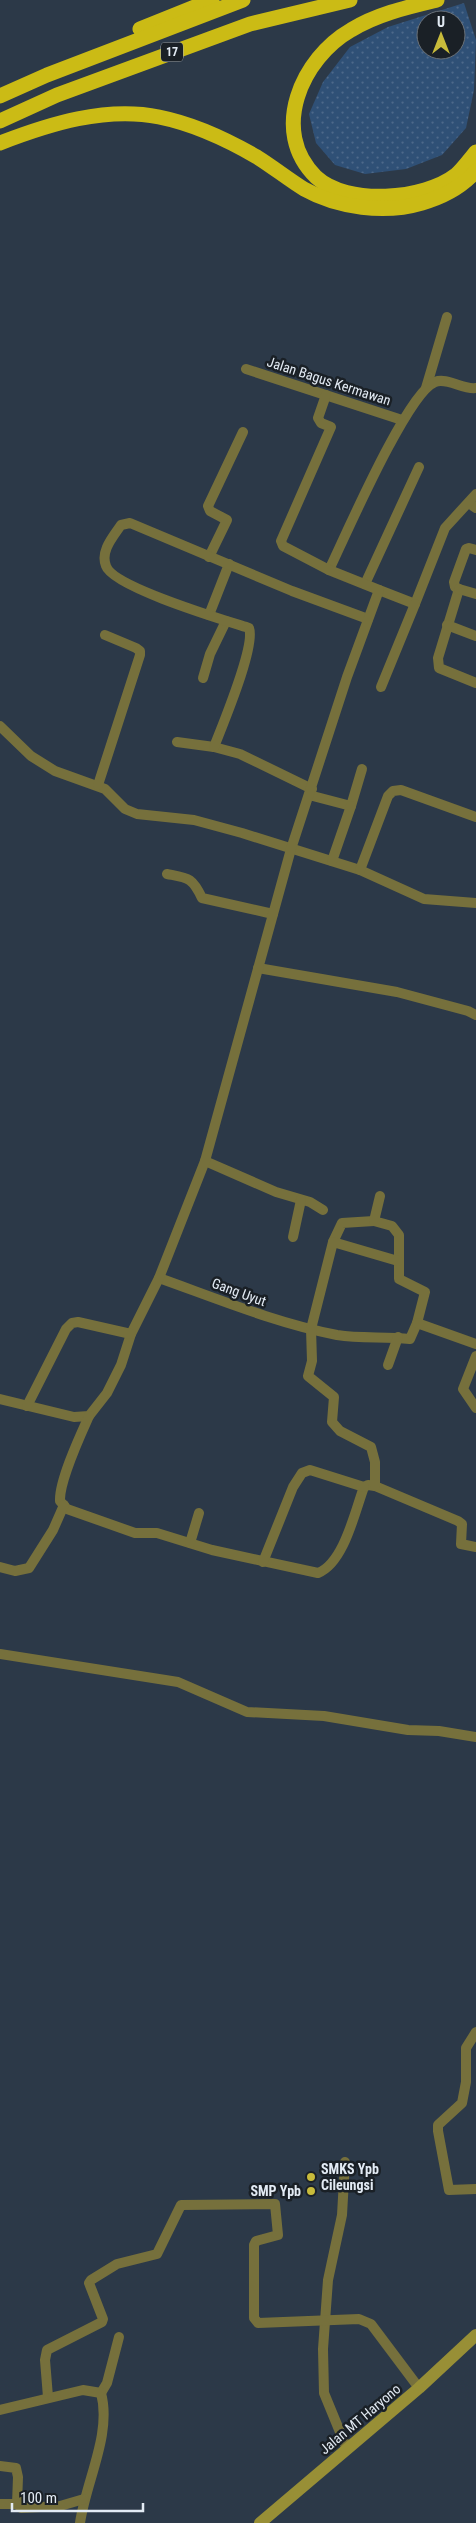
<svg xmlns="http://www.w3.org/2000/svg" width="476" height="2523" font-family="'Roboto Condensed',sans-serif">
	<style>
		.grass { fill: url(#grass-dots); fill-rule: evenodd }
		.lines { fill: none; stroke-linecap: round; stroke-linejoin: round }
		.street { stroke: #76703c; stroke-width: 10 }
		.secondary { stroke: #988f36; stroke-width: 12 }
		.highway { stroke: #cbbb15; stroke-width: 15 }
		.poi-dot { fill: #c8bb3b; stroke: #1a2026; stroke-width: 2 }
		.labels { text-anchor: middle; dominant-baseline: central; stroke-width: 5; stroke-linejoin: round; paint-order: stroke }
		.shield { fill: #1a2026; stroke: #a7aeb6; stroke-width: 1 }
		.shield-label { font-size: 12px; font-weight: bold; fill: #e3ebf4 }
		.street-label { font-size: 14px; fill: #e3ebf4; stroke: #1a2026 }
		.poi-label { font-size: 14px; font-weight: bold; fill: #e3ebf4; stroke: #1a2026; text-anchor: start }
	</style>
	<defs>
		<pattern id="grass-dots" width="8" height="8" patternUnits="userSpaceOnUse" patternTransform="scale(1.25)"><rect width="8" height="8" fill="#2f5076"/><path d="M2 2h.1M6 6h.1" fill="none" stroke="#4d698a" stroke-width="1.8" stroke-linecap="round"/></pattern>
	</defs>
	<rect width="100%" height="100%" fill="#2c3948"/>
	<path class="grass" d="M464 3 476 40 474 90 466 128 442 155 406 169 365 174 335 165 316 143 309 114 323 82 350 47 388 27ZM426 20H456V50H426Z"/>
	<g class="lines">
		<g class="street">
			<polyline points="246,369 402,420"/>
			<polyline points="426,388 447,317"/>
			<polyline points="473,506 476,508"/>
			<polyline points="476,550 469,548 466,549 454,582 455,587 459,589 438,658 439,668 476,683"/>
			<polyline points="209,557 227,520 210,511 208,506 243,432"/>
			<path d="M329 570C345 537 407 393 435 382 447 377 463 390 476 388"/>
			<polyline points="365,584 419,467"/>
			<polyline points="459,589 476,594"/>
			<polyline points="379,590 415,604 445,528 476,494"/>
			<polyline points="209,615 229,564"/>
			<polyline points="447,625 476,636"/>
			<polyline points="203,678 210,654 226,621"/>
			<polyline points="381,687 415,604"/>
			<polyline points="0,726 31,756 55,771 105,789 125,809 137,814 194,820 242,833 360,870 424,899 476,903"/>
			<polyline points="177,742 214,747 240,754 312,789"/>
			<path d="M214 747C222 726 256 646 249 628 224 620 113 587 106 566 100 551 113 537 121 525L130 523 292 591 368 619"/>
			<polyline points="98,785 140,655 140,651 136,648 105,635"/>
			<polyline points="309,795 351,806 362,769"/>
			<polyline points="332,861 351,806"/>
			<polyline points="360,870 388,796 393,791 401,790 476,817"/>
			<path d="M167 874C188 878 192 877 202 898L273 914"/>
			<polyline points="258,968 397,992 468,1011 476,1015"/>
			<polyline points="205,1161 276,1192 310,1202 323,1210"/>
			<polyline points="293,1237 301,1200"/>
			<polyline points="333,1242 342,1223 374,1221"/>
			<path d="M159 1278C218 1299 276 1323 337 1335 362 1339 385 1336 410 1339L417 1323 425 1292 399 1279V1235L392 1226 374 1221 380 1196"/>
			<polyline points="417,1323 476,1344"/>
			<polyline points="476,1356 463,1389 476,1408"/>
			<polyline points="388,1365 398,1337"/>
			<polyline points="0,1399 74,1417 89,1416 107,1393 121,1365 131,1334 159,1278 205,1161 291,849 347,677 379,590 329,570 283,546 281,541 331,427 321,423 318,418 326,395"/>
			<polyline points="27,1406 66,1329 72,1323 78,1322 131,1334"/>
			<path d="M89 1416C80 1436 59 1481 60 1501L67 1509 135 1533H157L212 1550 318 1573C344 1563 355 1511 364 1487L368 1485 375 1486 458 1521 462 1524 461 1544 476 1547"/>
			<polyline points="375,1486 375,1462 371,1447 340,1431 332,1422 334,1397 308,1376 312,1361 311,1329 333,1242 398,1261"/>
			<polyline points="190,1543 199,1513"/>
			<polyline points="263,1562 293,1487 302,1473 310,1470 364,1487"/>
			<polyline points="0,1567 15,1571 29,1568 53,1530 64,1505"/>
			<polyline points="0,1654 178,1682 247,1712 324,1716 408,1730 439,1731 476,1737"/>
			<polyline points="476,2032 466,2048 466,2082 462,2103 438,2125 438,2131 449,2190 476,2189"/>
			<polyline points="345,2162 342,2215 328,2280 323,2349 324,2393 347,2449"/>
			<polyline points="101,2393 107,2383 119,2337"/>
			<polyline points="48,2397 45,2360 47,2350 102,2322 103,2319 89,2283 91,2280 117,2264 157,2254 181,2205 275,2204 278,2235 256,2241 254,2245 254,2318 258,2323 359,2319 371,2324 419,2388"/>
			<path d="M0 2410 83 2390 101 2393C112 2434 86 2481 80 2523"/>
			<polyline points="0,2466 16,2468 18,2477 17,2504 21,2508 60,2506 84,2499"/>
			<polyline points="0,2504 17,2504"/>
		</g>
		<polyline class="secondary" points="260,2523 419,2388 476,2335"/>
		<g class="highway">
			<path d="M437 0C408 7 377 14 351 30 302 58 269 131 316 177 347 206 424 200 456 175 463 169 470 159 476 152"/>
			<polyline points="140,29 212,0"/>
			<polyline points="0,96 47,75 243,0"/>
			<polyline points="0,121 57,95 250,24 350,0"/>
			<path d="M0 143C49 124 106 106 159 117 194 124 226 139 257 157 273 167 288 179 304 189 338 208 385 214 422 203 443 197 461 188 476 171"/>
		</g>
	</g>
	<g class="poi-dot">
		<circle cx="311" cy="2177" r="5"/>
		<circle cx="311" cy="2191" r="5"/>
	</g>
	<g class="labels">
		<rect class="shield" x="161" y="42.5" width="22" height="19" rx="4"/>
		<g class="shield-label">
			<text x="172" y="52">17</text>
		</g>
		<g class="street-label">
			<text transform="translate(329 381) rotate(18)">Jalan Bagus Kermawan</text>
			<text transform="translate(239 1292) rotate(20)">Gang Uyut</text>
			<text transform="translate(360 2419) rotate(-40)">Jalan MT Haryono</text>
		</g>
		<g class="poi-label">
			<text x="321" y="2169">SMKS Ypb<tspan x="321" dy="16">Cileungsi</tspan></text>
			<text x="301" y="2191" text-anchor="end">SMP Ypb</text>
		</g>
	</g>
	<g transform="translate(441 35)"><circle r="24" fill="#1a2026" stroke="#6a7178"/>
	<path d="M0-4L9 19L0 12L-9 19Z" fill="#c8bb3b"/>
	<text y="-8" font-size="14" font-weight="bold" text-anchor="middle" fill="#e3ebf4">U</text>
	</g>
	<path d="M12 2503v8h131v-8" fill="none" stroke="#e3ebf4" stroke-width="2.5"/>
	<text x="20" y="2503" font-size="15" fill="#e3ebf4" stroke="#1a2026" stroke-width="4" paint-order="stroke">100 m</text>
</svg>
